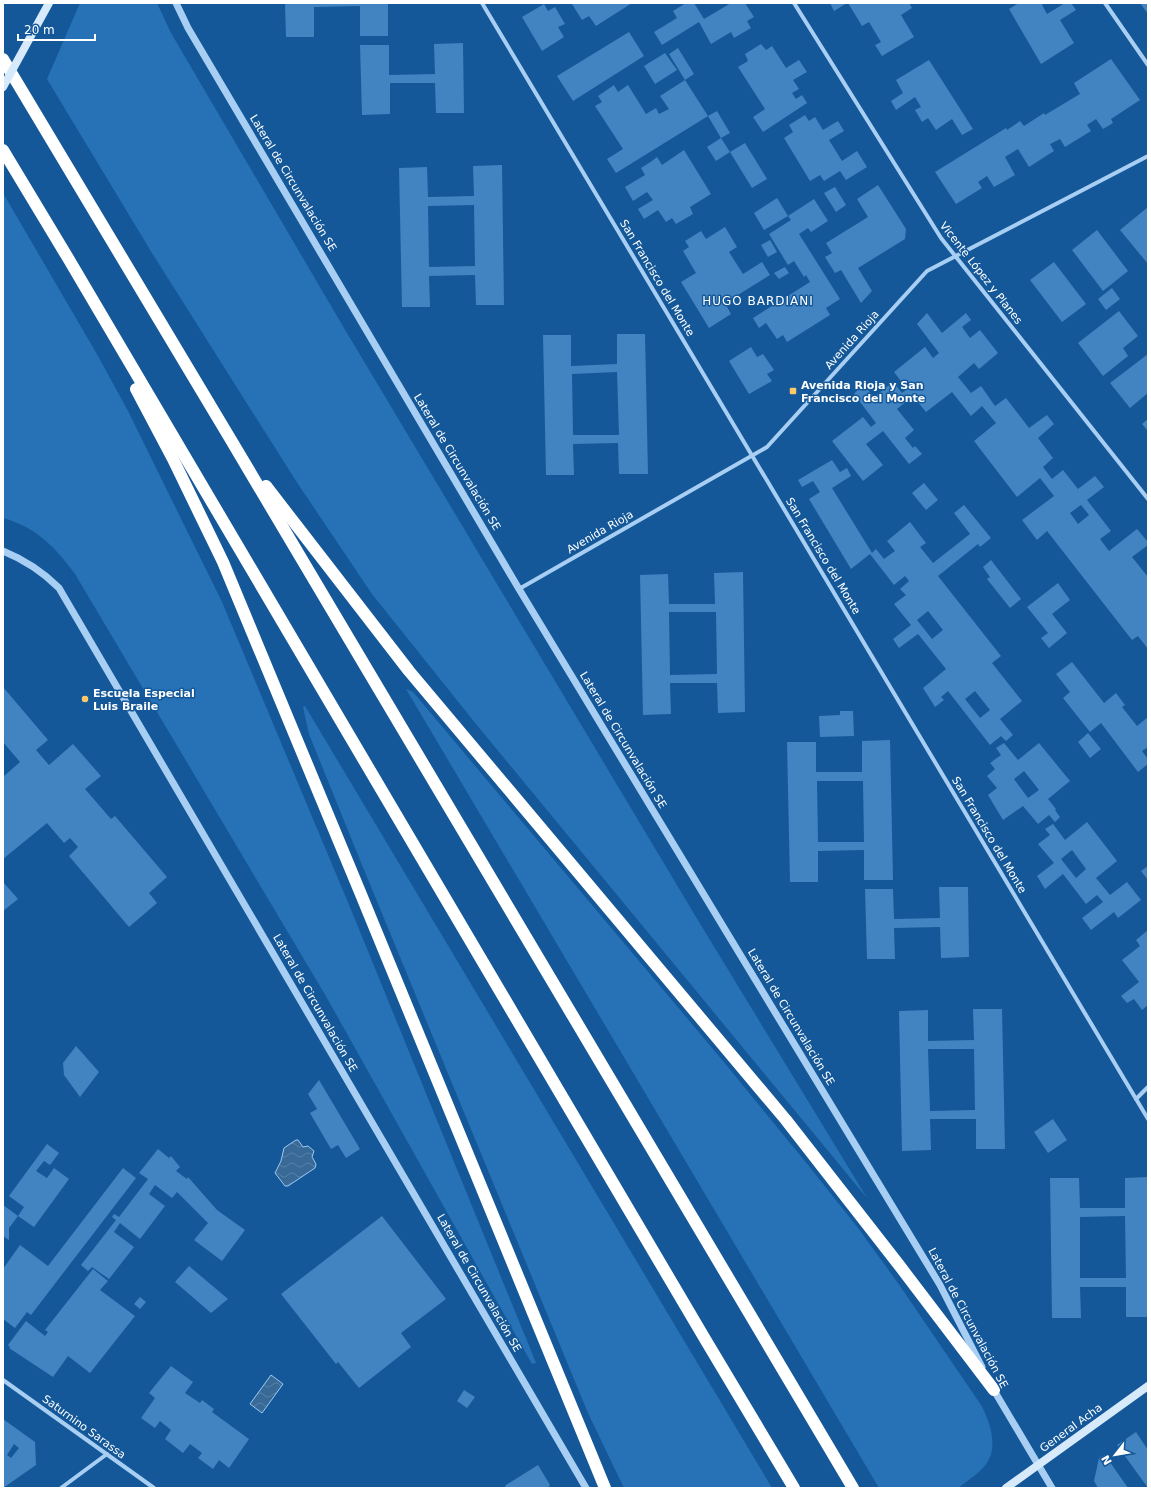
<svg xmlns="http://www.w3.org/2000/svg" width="1151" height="1491" font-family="'DejaVu Sans',sans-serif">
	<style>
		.green { fill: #2772b7 }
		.water { fill: url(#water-waves); stroke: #9acbf5 }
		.building { fill: #4284c2; fill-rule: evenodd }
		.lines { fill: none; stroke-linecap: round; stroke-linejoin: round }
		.minor { stroke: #a8cff3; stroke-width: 4 }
		.tertiary { stroke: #a8cff3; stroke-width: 7 }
		.secondary { stroke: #d7eafc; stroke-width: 8 }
		.motorway { stroke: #fff; stroke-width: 12 }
		.secondary-bridge { stroke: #d7eafc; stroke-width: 8 }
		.poi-dot { fill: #ffc969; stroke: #145899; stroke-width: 1.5 }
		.labels { text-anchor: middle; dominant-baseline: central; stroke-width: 3; stroke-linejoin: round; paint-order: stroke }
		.street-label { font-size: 11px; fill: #fff; stroke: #145899 }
		.poi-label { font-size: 11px; font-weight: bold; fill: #fff; stroke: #145899; text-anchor: start }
		.neighbourhood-label { font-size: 12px; letter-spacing: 1px; fill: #fff; stroke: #145899 }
	</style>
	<defs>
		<pattern id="water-waves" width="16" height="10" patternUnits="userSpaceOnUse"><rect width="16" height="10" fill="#386997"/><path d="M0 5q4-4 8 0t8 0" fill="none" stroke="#5680a7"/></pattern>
	</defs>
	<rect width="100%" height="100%" fill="#145899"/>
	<g class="green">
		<polygon points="80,3 157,3 171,33 344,328 696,917 867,1198 476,724 372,594 296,481 152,253 47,79"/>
		<path d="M3 193 98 356 128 411 222 602 352 912 536 1363 532 1364 327 998 75 574C55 547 36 527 3 518Z"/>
		<path d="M406 689 413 692 723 1061 808 1165 858 1228 900 1286 981 1405C989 1419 998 1445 988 1461 982 1472 968 1480 958 1488L906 1487V1488H879Z"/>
		<polygon points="305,706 772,1488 624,1488 588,1413 360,860 309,734 303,707"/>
	</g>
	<g class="water">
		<polygon points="296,1140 298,1140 303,1147 308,1146 314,1151 312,1157 316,1164 315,1168 288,1186 285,1186 275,1173 281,1161 284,1148"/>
		<polygon points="271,1375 283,1384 262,1413 250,1404"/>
	</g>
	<g class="building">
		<polygon points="285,3 388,3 388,36 360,36 360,6 314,7 314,37 286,37"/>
		<polygon points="573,3 632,3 596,26 589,16 582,20 572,4"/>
		<polygon points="686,3 694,3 704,19 731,3 745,3 754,17 747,21 751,28 734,38 731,32 711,44 699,22 662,45 654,32 677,18 673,11"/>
		<polygon points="830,3 847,3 834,11"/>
		<polygon points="848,3 909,3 912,8 901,15 914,37 882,56 875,45 881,42 869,22 862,26"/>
		<polygon points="1019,3 1045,3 1042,5 1047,14 1065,3 1071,3 1076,10 1060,20 1074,43 1041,64 1009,9"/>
		<polygon points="1140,3 1148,3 1148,14"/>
		<polygon points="544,4 548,11 555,7 565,24 558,27 564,37 542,51 522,17"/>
		<polygon points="629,32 644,56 573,101 557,76"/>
		<polygon points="463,43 464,113 436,113 435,83 390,83 390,114 362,115 360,45 389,45 389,75 435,74 434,44"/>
		<polygon points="761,44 766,50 772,46 786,68 799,60 807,72 793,80 799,89 792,93 796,99 802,95 807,103 763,132 753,117 765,109 738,67 748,61 745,54"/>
		<polygon points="678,48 694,74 685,80 669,54"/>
		<polygon points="665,53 677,70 655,84 644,66"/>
		<polygon points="1111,59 1140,100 1111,119 1113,123 1103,129 1096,119 1087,125 1091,131 1065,147 1060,139 1050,144 1054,151 1029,167 1018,149 1005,157 1015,175 994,187 987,176 978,182 982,188 956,204 935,172 1006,128 1007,130 1020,121 1024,126 1044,113 1045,115 1080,94 1074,83"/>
		<polygon points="929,60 973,129 962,135 952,119 936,130 928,118 922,122 915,110 921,107 915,97 896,110 891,101 903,93 896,80"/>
		<polygon points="685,80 708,116 717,111 730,133 721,138 730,152 716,161 707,147 721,138 708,116 616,173 607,159 623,149 595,106 602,102 598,96 614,85 618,92 628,85 646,114 656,108 659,114 669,109 660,96"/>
		<polygon points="805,115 809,121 815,117 823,130 838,121 844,131 829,140 842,161 857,151 867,167 846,180 840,171 824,181 820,175 810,181 784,138 793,132 789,125"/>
		<polygon points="745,143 767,179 752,188 730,152"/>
		<polygon points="684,150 711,194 690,207 693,214 676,224 672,218 666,222 658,210 644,219 638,209 653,200 647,192 633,201 625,187 645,175 641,168 652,161 657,157 662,165"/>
		<path d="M502 165 504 305H476L475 275 429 276 430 307H402L399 168 427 167 428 197 474 196 473 166ZM474 205 475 266 429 267 428 206Z"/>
		<polygon points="878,185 906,229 905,239 858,268 872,291 861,303 841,270 835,273 825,257 832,253 826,243 868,217 857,199"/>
		<polygon points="835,187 846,205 836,212 824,193"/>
		<polygon points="777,198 788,216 814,199 828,221 811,232 808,228 799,234 840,299 826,308 830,315 787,342 783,335 777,339 766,323 759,328 753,318 810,282 806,275 804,277 794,261 788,265 769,234 791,220 788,216 764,230 754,213"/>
		<polygon points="1148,207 1148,264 1120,230"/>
		<polygon points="725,227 737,247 729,252 743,274 762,262 770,275 725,303 731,314 709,328 681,282 696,273 683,251 689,247 685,241 701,231 706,239"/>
		<polygon points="1097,230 1128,271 1103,291 1072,250"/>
		<polygon points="770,240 777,252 768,257 761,245"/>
		<polygon points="1054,262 1086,304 1062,322 1030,280"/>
		<polygon points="785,267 789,273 779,279 774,273"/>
		<polygon points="1112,288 1120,299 1106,310 1098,299"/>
		<polygon points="1119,311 1138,336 1123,348 1128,356 1103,376 1078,343"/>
		<path d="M927 313 942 333 966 313 971 320 962 327 970 338 980 330 998 353 979 369 974 363 958 377 971 393 981 386 995 406 1006 398 1029 428 1047 415 1054 424 1038 438 1053 458 1043 467 1052 479 1063 470 1078 489 1095 476 1104 487 1087 500 1111 531 1100 539 1109 551 1137 529 1148 542V545L1132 557 1148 577V649L1138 636 1132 640 1047 531 1037 540 1022 520 1054 496 1040 478 1017 497 974 441 996 423 982 406 971 416 952 392 926 412 913 396 897 409 914 430 905 438 913 448 915 446 922 454 909 464 883 431 866 444 883 465 863 481 832 441 863 417 871 427 876 423 854 394 863 384 874 397 893 382 902 393 907 389 894 372 925 347 933 358 939 353 917 324ZM1081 505 1089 515 1078 524 1070 513Z"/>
		<path d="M617 334H645L648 474H619L618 443 573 444 574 475H546L543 335H571V366L617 364ZM617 372 619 435H573L572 374Z"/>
		<polygon points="751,347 757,357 763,354 774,370 767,374 772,381 749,394 729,361"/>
		<polygon points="1148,354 1148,393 1130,408 1110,383"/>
		<polygon points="1148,419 1148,431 1142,424"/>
		<path d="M832 460 840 472 847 468 851 476 832 488 872 553 876 549 884 559 895 551 887 541 910 522 926 543 920 547 933 563 970 534 954 513 964 505 991 538 980 547 978 544 938 576 1001 656 992 663 1022 701 1000 719 1013 735 1006 741 1001 736 990 745 948 691 941 697 944 700 935 707 923 688 946 669 918 634 899 648 893 639 911 625 894 604 906 595 900 589 909 581 905 576 894 585 870 554 851 569 809 499 820 492 813 481 802 487 798 480ZM928 611 943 630 932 639 917 620ZM975 691 990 710 980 718 965 699Z"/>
		<polygon points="924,483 938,500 926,510 912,493"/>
		<polygon points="991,560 1021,599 1010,608 987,579 990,577 983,567"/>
		<path d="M743 572 745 712 718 713 717 683H670L671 714 643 715 640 575 668 574 669 604H715L714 573ZM669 612H716L717 674 670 675Z"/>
		<polygon points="1058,583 1070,600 1052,614 1067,633 1049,648 1041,638 1048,633 1027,607"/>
		<polygon points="1072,662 1104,703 1116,693 1125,705 1122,707 1137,726 1148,717 1148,747 1142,751 1148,759 1148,764 1138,772 1101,723 1090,732 1063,698 1070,692 1056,674"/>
		<polygon points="3,687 48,740 36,750 49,765 73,744 101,776 85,789 111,819 115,816 167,877 149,893 157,903 129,927 69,856 78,847 70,838 64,843 47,823 3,859 3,777 20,762 3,742"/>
		<polygon points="840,711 853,711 854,736 820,737 819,716 840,715"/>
		<polygon points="1088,733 1101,749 1090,758 1078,742"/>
		<path d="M890 740 893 880H864V850L818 851V882H790L787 742H816V772H862V741ZM817 781H863L864 842H818Z"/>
		<path d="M1004 743 1018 760 1039 743 1070 781 1048 799 1056 809 1055 810 1060 817 1055 822 1049 815 1038 824 1023 806 1003 820 988 795 997 788 987 776 995 769 990 763 1001 755 996 748ZM1024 771 1039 790 1028 798 1014 779Z"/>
		<path d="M1087 822 1117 861 1096 878 1110 895 1127 882 1141 900 1118 918 1114 912 1091 930 1082 918 1103 902 1097 895 1086 904 1063 874 1045 889 1037 876 1054 863 1038 844 1050 835 1045 829 1053 824 1065 840ZM1072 850 1086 869 1076 878 1061 859Z"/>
		<polygon points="1148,866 1148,880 1141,871"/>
		<polygon points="3,882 18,899 3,911"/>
		<polygon points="939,887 968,887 969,957 941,958 940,927 894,928 895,959 867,959 865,889 893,889 894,919 940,918"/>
		<polygon points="1148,930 1148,1005 1142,1010 1134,999 1127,1003 1121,996 1139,982 1122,960 1140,946 1136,940"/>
		<path d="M973 1009H1002L1005 1149H976V1119H930L931 1150 902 1151 899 1011 928 1010V1041L974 1040ZM928 1049H974L975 1110 930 1111Z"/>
		<polygon points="76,1046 99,1072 80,1097 64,1075 63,1063"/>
		<polygon points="319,1080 360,1149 346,1158 338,1145 331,1149 310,1113 317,1109 308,1094"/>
		<polygon points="1053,1119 1067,1140 1048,1153 1034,1132"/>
		<polygon points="47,1144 59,1153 50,1165 44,1161 36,1171 47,1178 54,1168 69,1179 34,1227 18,1216 24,1207 9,1196"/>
		<polygon points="158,1149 169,1158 171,1156 180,1167 176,1171 187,1179 188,1177 217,1210 245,1230 222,1261 194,1240 208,1223 177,1192 172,1198 155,1185 149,1194 165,1206 140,1239 120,1223 114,1232 134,1247 109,1279 92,1267 88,1271 81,1265 116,1220 112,1217 114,1214 119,1217 148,1179 139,1173"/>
		<polygon points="123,1168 136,1178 31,1315 27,1312 15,1328 3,1319 3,1269 20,1245 48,1266"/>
		<path d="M1148 1177V1317H1126V1287H1080L1081 1318H1052L1050 1178H1079L1080 1208H1125V1178ZM1125 1216 1126 1278H1080V1217Z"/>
		<polygon points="3,1205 18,1216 9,1228 9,1240 3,1236"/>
		<polygon points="382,1216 446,1299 401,1333 411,1347 359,1388 338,1362 336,1364 281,1294"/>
		<polygon points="189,1266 228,1299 211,1313 175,1282"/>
		<polygon points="93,1269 108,1281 100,1290 135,1316 90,1373 68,1356 53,1377 9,1348 10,1347 8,1345 26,1321 45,1336 48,1332 45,1330"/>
		<polygon points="140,1297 146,1302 140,1309 134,1304"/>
		<polygon points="171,1366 193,1382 185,1393 200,1403 202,1400 214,1409 212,1412 249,1439 229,1468 219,1460 213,1469 198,1458 202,1453 190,1444 183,1453 165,1439 171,1430 160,1421 155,1428 141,1418 155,1398 149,1393"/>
		<polygon points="464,1390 475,1397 467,1408 457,1401"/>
		<path d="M3 1419 35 1442 36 1465 3 1488ZM14 1444 19 1448 11 1458 7 1455Z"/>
		<polygon points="1136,1432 1148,1450 1148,1488 1117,1445"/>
		<polygon points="1105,1455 1128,1488 1098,1488 1094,1481 1099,1458"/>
		<polygon points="538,1465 550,1485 548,1488 504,1488 506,1485"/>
	</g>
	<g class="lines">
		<g class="minor">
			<polyline points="482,3 1148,1119"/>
			<polyline points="794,3 941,238 1148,499"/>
			<polyline points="1105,3 1148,65"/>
			<polyline points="519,589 767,447 927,271 1148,156"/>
			<polyline points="1136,1099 1148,1087"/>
			<polyline points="3,1380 154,1488"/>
			<polyline points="61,1488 107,1454"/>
		</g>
		<g class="tertiary">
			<polyline points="176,3 188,28 519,589 940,1285 982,1367"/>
			<path d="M3 551C25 560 42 571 59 588L586 1488"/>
			<polyline points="992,1387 1052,1488"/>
		</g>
		<polyline class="secondary" points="1006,1488 1148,1386"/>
		<g class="motorway">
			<polyline points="3,59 231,440 853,1488"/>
			<polyline points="3,150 68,258 705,1339 794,1488"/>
			<polyline points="136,389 173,459 223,562 360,892 605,1488"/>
			<polyline points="266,486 409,671 786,1120 899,1265 994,1390"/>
		</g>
		<polyline class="secondary-bridge" points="3,87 49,3"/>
	</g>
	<g class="poi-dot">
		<rect x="789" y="387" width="8" height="8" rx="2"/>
		<circle cx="85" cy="699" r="4"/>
	</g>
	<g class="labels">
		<g class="street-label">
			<text transform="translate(293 183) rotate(59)">Lateral de Circunvalación SE</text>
			<text transform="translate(981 273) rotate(52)">Vicente López y Planes</text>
			<text transform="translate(657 278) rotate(59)">San Francisco del Monte</text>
			<text transform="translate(852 340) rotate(-48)">Avenida Rioja</text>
			<text transform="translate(457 462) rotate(59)">Lateral de Circunvalación SE</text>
			<text transform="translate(600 532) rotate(-30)">Avenida Rioja</text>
			<text transform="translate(823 556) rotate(59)">San Francisco del Monte</text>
			<text transform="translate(623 740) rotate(59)">Lateral de Circunvalación SE</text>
			<text transform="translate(989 835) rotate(59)">San Francisco del Monte</text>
			<text transform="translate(315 1003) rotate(60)">Lateral de Circunvalación SE</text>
			<text transform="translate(791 1017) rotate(59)">Lateral de Circunvalación SE</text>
			<text transform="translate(479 1283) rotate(60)">Lateral de Circunvalación SE</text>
			<text transform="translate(968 1318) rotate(62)">Lateral de Circunvalación SE</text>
			<text transform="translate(84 1427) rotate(36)">Saturnino Sarassa</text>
			<text transform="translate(1071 1428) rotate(-36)">General Acha</text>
		</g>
		<g class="poi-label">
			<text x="801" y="385">Avenida Rioja y San<tspan x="801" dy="13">Francisco del Monte</tspan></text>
			<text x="93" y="693">Escuela Especial<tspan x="93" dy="13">Luis Braile</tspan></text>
		</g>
		<g class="neighbourhood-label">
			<text x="758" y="301">HUGO BARDIANI</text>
		</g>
	</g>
	<rect width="1151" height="1491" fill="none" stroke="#ffffff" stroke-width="8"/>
	<g transform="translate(1115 1455) rotate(239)" stroke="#145899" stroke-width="3" paint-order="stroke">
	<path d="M0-3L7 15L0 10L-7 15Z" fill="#ffffff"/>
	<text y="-6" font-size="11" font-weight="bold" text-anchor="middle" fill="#ffffff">N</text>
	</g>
	<path d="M18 34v6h77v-6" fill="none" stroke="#ffffff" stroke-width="2"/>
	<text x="24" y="34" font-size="12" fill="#ffffff" stroke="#145899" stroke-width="3" paint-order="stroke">20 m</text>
</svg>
